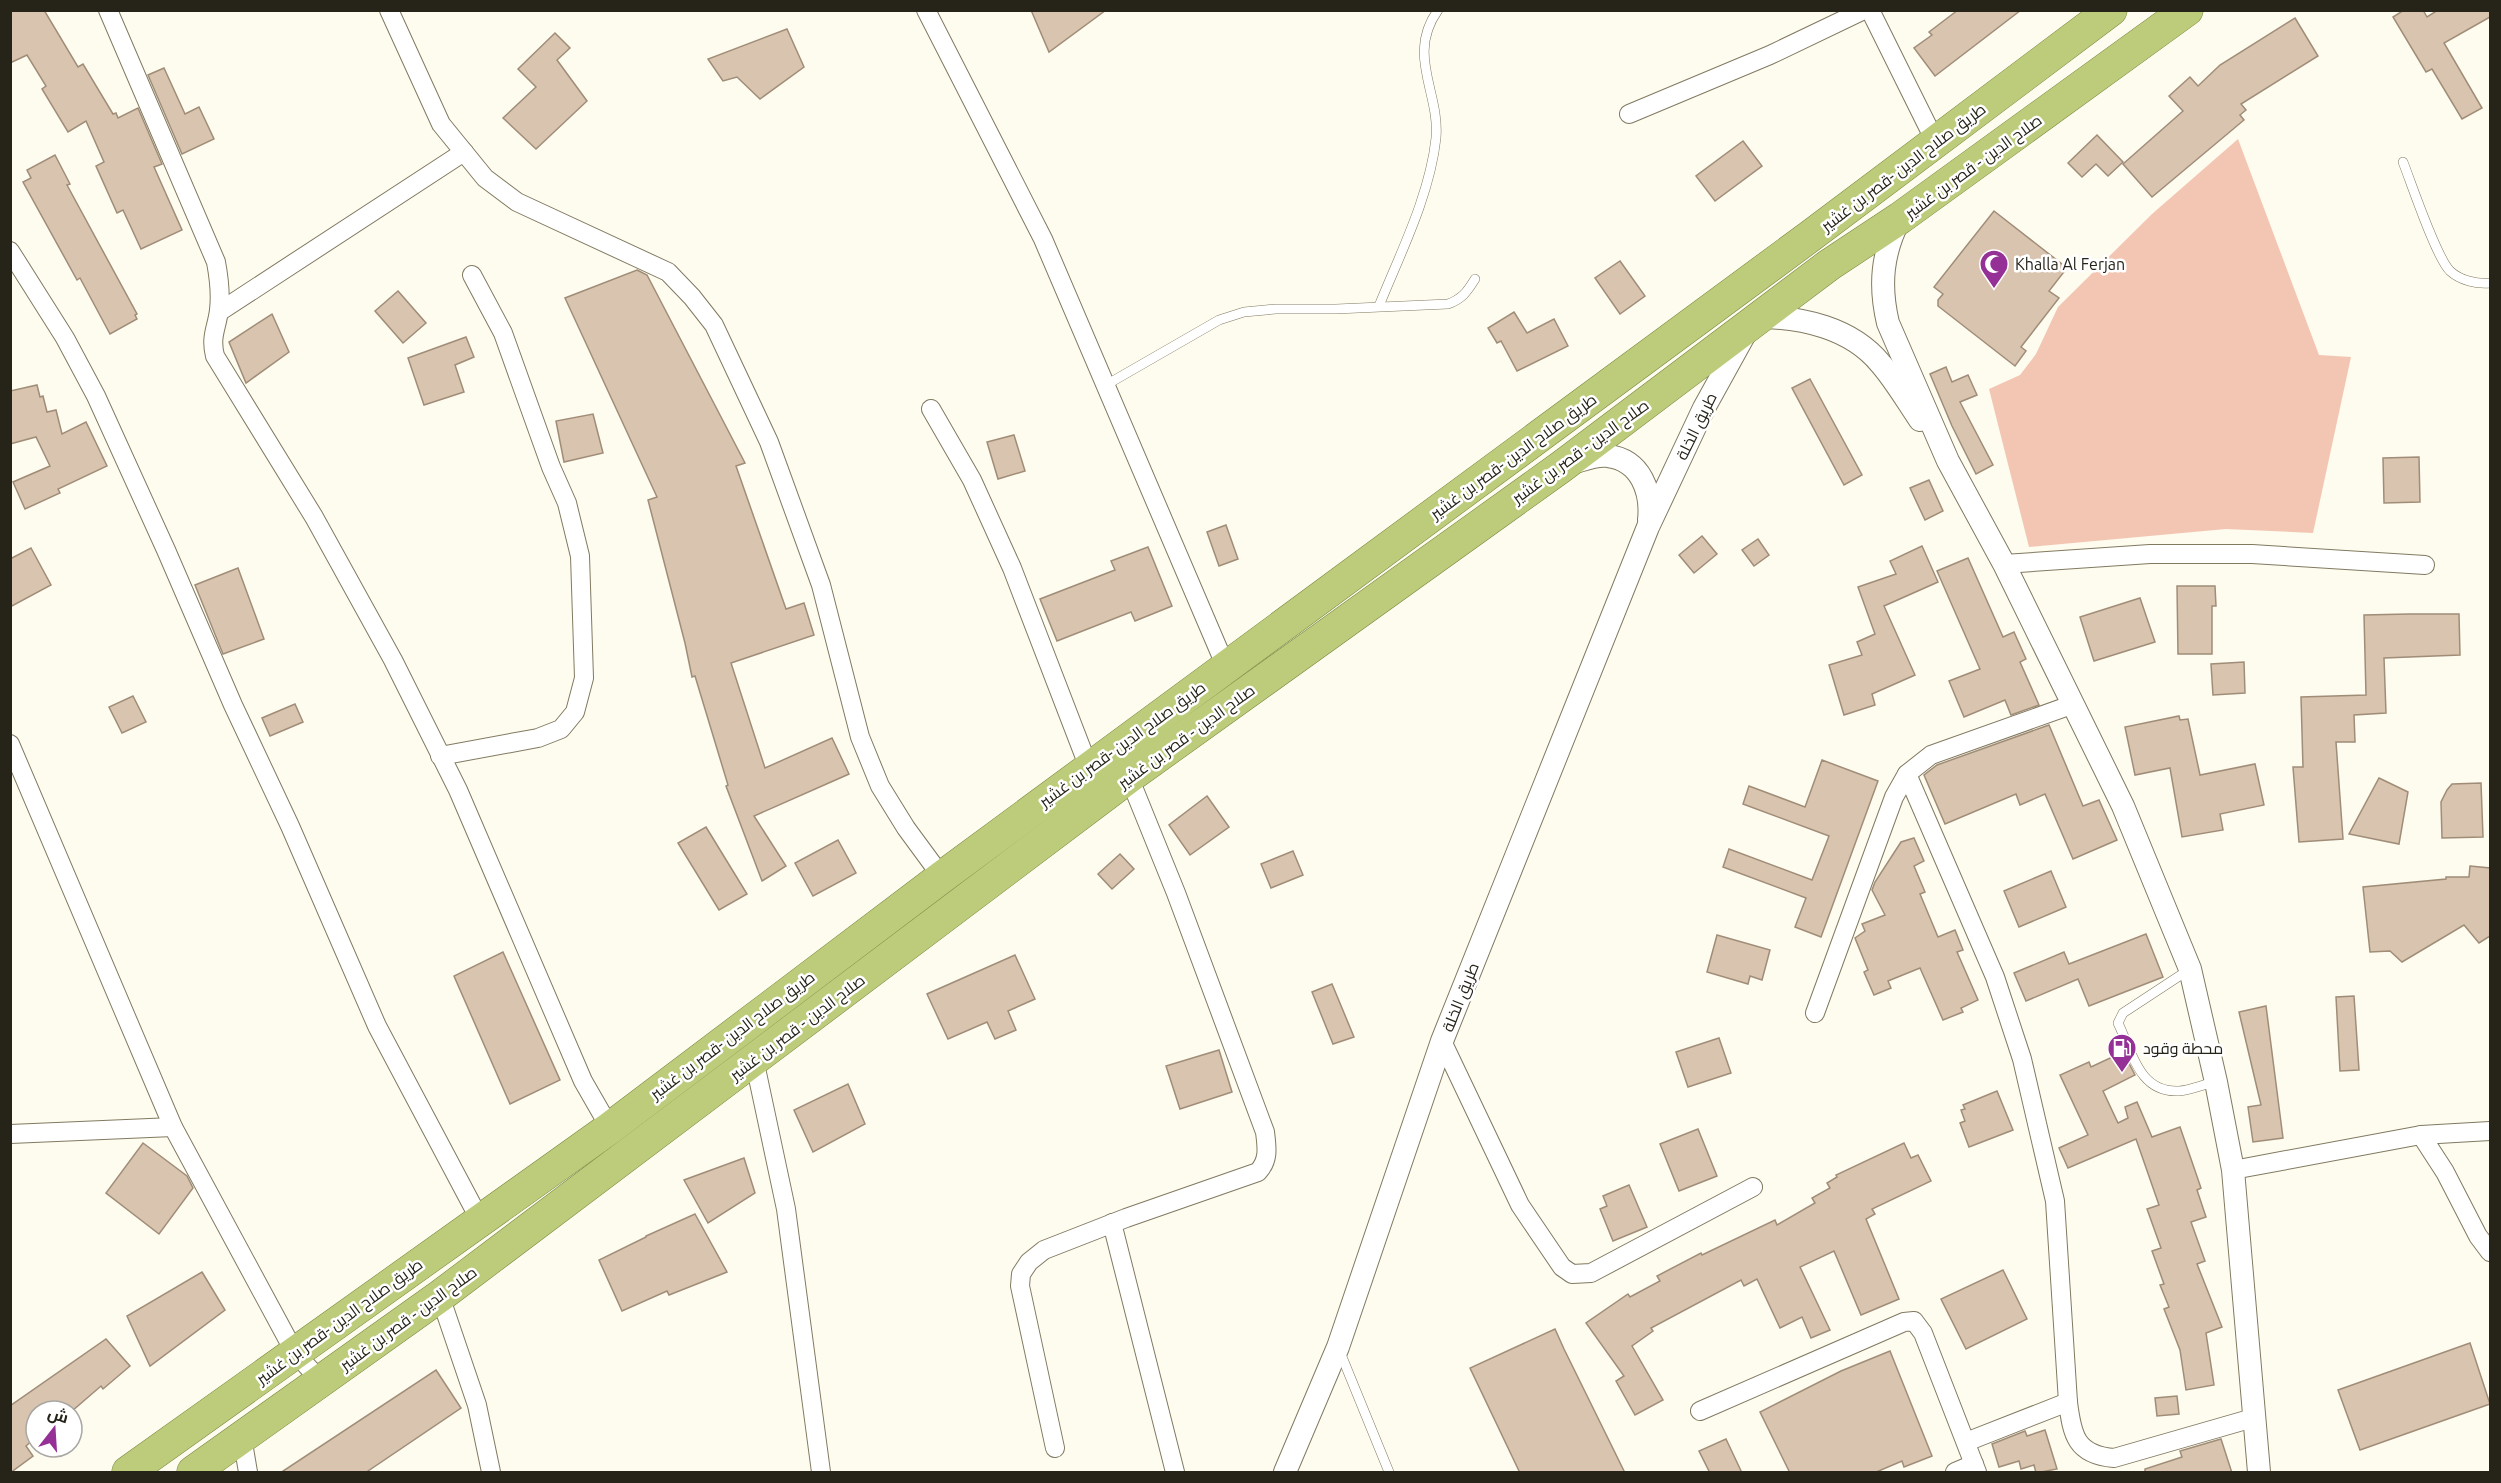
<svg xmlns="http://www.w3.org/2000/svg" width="2501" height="1483" font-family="Ubuntu,Cairo,sans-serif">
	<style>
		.green { fill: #f3c6b3 }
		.building { fill: #d9c4af; stroke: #a08d78; stroke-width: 1.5 }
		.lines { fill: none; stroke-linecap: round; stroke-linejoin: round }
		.service-casing { stroke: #817a61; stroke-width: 10 }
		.minor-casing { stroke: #817a61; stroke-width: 20 }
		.tertiary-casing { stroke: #817a61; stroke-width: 24 }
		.trunk-casing { stroke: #7c8943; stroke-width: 33 }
		.service { stroke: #fff; stroke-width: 9 }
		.minor { stroke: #fff; stroke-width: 18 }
		.tertiary { stroke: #fff; stroke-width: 22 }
		.trunk { stroke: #bccc7a; stroke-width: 32 }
		.labels { text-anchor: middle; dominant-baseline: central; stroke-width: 5; stroke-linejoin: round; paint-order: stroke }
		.street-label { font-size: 16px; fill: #262319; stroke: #fff }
		.poi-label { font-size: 16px; fill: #262319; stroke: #fff; text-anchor: start }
	</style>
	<rect width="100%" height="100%" fill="#fefbef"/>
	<polygon class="green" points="2238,139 2319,355 2351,357 2313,533 2226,529 2029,547 1989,389 2020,375 2036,354 2058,307 2152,214"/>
	<g class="building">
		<polygon points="10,10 44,10 78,67 83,64 113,114 116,113 118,118 138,108 162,164 154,167 182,230 141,249 123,210 117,213 96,166 104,162 86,121 68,132 42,89 46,86 27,55 10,63"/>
		<polygon points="1031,10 1106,10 1049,52"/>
		<polygon points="1958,10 2021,10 1935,76 1914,48 1932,35 1929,32"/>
		<polygon points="2404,10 2423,10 2427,17 2438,10 2490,10 2490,17 2444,43 2482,108 2462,119 2432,69 2426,72 2393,17"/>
		<polygon points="2295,18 2318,56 2241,104 2246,110 2240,115 2244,120 2152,197 2123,164 2183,111 2169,96 2190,77 2198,86 2220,65"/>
		<polygon points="787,29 804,67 760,99 737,77 723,81 708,59"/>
		<polygon points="555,33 570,48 557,60 587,101 536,149 503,118 536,87 518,69"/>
		<polygon points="164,68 185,114 199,107 214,139 182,154 148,75"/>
		<polygon points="2097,135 2123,162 2108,176 2096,164 2082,177 2068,163"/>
		<polygon points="1743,141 1762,166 1715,201 1696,176"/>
		<polygon points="55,155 70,184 67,185 137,314 135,315 137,319 110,334 80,278 77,280 23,182 31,178 27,170"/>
		<polygon points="1994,211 2067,268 2049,291 2059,298 2021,347 2026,351 2015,366 1938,306 1938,300 1943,294 1934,287"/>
		<polygon points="1620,261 1645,296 1620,314 1595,278"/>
		<polygon points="637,270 647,275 745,463 736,466 786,609 804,603 814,635 731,663 765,768 832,738 849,774 754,816 786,866 762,881 726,786 728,785 695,676 692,677 685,643 648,500 657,497 565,298"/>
		<polygon points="398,291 426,323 403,343 375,311"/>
		<polygon points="1514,312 1527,333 1554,319 1568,346 1517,371 1501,341 1497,343 1488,328"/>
		<polygon points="272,314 289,352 246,383 229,342"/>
		<polygon points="466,337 474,357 455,365 464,392 424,405 408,358"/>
		<polygon points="1946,367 1952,382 1968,375 1977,395 1960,402 1993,465 1976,474 1952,426 1930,374"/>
		<polygon points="1810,379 1862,475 1844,485 1792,388"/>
		<polygon points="37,385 40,397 43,396 47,412 56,410 62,434 86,422 107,466 58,489 60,493 25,509 13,482 50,466 36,437 10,444 10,391"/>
		<polygon points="593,414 603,453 564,462 556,421"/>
		<polygon points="1014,435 1025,471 998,479 987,442"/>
		<polygon points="2419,457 2420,502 2384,503 2383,458"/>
		<polygon points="1929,480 1943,511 1925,520 1910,488"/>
		<polygon points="1226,525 1238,559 1219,566 1207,532"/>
		<polygon points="1702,536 1717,554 1694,573 1679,555"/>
		<polygon points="1758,539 1769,555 1754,566 1742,550"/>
		<polygon points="1922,546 1938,582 1884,606 1915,675 1872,694 1875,705 1844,715 1829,665 1862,655 1857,642 1875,634 1858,587 1896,574 1890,561"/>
		<polygon points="1148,547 1172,606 1135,621 1131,612 1057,641 1040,599 1115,570 1111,561"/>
		<polygon points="31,548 51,585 10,607 10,559"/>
		<polygon points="1968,558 2003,637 2014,632 2026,659 2020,662 2039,705 2011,715 2005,700 1964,717 1949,681 1980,669 1937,571"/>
		<polygon points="238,568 264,639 223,654 195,585"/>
		<polygon points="2177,586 2215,586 2216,606 2212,606 2212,654 2178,654"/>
		<polygon points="2140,598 2155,642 2094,661 2080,617"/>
		<polygon points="2409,614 2459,614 2460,655 2384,658 2386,713 2354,715 2355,742 2336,742 2343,839 2299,842 2293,767 2303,767 2301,697 2366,695 2364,615"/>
		<polygon points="2244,662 2245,693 2213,695 2211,664"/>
		<polygon points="133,696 146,722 122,733 109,707"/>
		<polygon points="295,704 303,722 270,736 262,718"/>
		<polygon points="2179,716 2180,720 2188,719 2200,775 2255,764 2264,805 2220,814 2223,830 2182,837 2170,768 2135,775 2125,727"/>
		<polygon points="2049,725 2083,806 2099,800 2117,840 2073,859 2045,794 2020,805 2016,794 1945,824 1924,775 1937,765"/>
		<polygon points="1822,760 1878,781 1821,937 1795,927 1806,898 1723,867 1729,849 1812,880 1829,836 1743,804 1749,786 1805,807"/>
		<polygon points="2379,778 2408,792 2399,844 2349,834"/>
		<polygon points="2481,783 2483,837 2442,838 2441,802 2447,790 2452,784"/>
		<polygon points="1207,796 1229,827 1190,855 1169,825"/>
		<polygon points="706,827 747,894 719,910 678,843"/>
		<polygon points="1914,838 1924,861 1914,866 1925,892 1920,894 1938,937 1955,930 1963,950 1957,952 1978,1000 1961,1008 1963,1012 1943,1020 1920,968 1888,981 1891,988 1874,995 1864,972 1868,970 1855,938 1865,931 1862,924 1885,915 1872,890 1875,882 1901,842"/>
		<polygon points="838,840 856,873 813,896 795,863"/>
		<polygon points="1293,851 1303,875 1271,888 1261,864"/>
		<polygon points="1120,854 1134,869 1112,889 1098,874"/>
		<polygon points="2470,866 2490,868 2490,936 2479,943 2464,925 2402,962 2390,951 2370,952 2363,887 2446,879 2446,877 2469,877"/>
		<polygon points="2051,871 2066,907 2019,927 2004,891"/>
		<polygon points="2146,934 2163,977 2089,1006 2078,979 2026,1001 2014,973 2064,952 2069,964"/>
		<polygon points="1717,935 1770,950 1762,980 1750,976 1748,984 1707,972"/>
		<polygon points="503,952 560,1080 510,1104 454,976"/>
		<polygon points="1015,955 1035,999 1008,1011 1016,1030 995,1039 987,1022 948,1039 927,994"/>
		<polygon points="1332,984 1354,1037 1333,1044 1312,992"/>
		<polygon points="2354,996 2359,1070 2340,1071 2336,997"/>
		<polygon points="2266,1006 2283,1138 2253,1142 2248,1107 2261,1105 2239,1012"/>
		<polygon points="1719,1038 1731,1073 1688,1087 1676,1052"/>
		<polygon points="1219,1050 1232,1092 1180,1109 1166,1066"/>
		<polygon points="2123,1052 2135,1075 2103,1091 2118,1123 2128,1118 2125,1107 2137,1102 2152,1137 2180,1127 2201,1188 2197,1190 2206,1217 2191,1222 2205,1261 2197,1264 2222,1327 2206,1333 2214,1385 2186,1390 2180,1350 2164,1309 2169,1307 2160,1285 2164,1284 2152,1251 2161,1248 2147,1209 2159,1205 2136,1139 2068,1168 2059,1148 2088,1135 2060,1075 2089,1062 2091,1067"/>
		<polygon points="848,1084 865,1124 813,1152 794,1110"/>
		<polygon points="1997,1091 2013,1130 1969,1147 1960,1123 1965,1121 1961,1110 1965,1109 1963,1105"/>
		<polygon points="1698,1129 1717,1176 1679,1191 1660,1144"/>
		<polygon points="143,1143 187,1176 193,1188 159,1234 106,1193"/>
		<polygon points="1904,1143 1911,1158 1918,1155 1931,1181 1872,1209 1875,1214 1866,1219 1899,1299 1861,1315 1834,1251 1800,1267 1830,1330 1811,1338 1802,1317 1780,1328 1757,1279 1744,1286 1741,1280 1651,1328 1653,1331 1632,1346 1663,1400 1635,1415 1616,1381 1624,1376 1586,1323 1628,1294 1630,1297 1660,1281 1657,1276 1701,1253 1702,1255 1775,1220 1777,1225 1815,1203 1812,1198 1830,1188 1827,1183 1837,1177 1836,1175"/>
		<polygon points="744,1158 755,1193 708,1223 684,1180"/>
		<polygon points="1629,1185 1647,1227 1613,1241 1600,1209 1607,1206 1603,1196"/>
		<polygon points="695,1214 727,1272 669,1295 667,1291 622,1311 599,1260 646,1237 646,1236"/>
		<polygon points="2003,1270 2027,1319 1966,1349 1941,1299"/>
		<polygon points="202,1272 225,1310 150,1366 127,1316"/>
		<polygon points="1555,1329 1564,1349 1625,1473 1520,1473 1470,1368"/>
		<polygon points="106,1339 130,1366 103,1389 101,1386 72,1411 36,1411 36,1437 26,1446 33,1456 10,1473 10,1406"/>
		<polygon points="2470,1343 2490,1404 2360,1450 2338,1390"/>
		<polygon points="1890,1351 1932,1456 1904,1467 1902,1461 1874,1473 1790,1473 1760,1412 1841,1371"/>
		<polygon points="436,1370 461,1408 365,1473 280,1473"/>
		<polygon points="2177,1396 2179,1414 2157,1416 2155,1398"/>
		<polygon points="2045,1430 2057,1469 2036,1473 2034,1465 2021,1469 2019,1461 1999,1467 1992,1444 2025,1431 2027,1436"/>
		<polygon points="1726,1439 1742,1473 1710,1473 1699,1451"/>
		<polygon points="2221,1439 2232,1473 2145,1473 2145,1469 2182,1457 2180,1451"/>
	</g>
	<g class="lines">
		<g class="service-casing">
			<g id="service">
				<path d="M2403 162C2412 185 2436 257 2450 271 2461 281 2477 284 2490 283"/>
				<path d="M1379 306C1400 254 1430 195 1436 138 1440 92 1406 55 1438 10"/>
				<path d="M1106 385 1219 320 1244 312 1276 309H1336L1448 304C1462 299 1467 292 1475 279"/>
				<path d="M2190 969 2123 1013 2118 1023C2132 1052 2139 1093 2179 1091 2191 1090 2204 1084 2216 1082"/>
				<polyline points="1340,1352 1389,1472"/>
			</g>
		</g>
		<g class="minor-casing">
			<g id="minor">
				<path d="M108 10 216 262C219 278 221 293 219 310 217 328 210 336 215 356L314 517 393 660 458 790 583 1081 610 1128"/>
				<polyline points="389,10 441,124 485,178 517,202 668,272 692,297 714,325 769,442 821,585 860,737 880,786 906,828 942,877"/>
				<polyline points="926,10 1043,239 1226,667"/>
				<polyline points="1870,10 1936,143"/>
				<polyline points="1629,114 1770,55 1864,10"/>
				<polyline points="10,251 65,338 96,396 166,550 233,705 290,826 377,1026 480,1220"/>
				<polyline points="219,312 464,152"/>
				<polyline points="931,409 972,480 1012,568 1089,768"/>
				<polyline points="2004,564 2150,554 2252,554 2425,565"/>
				<polyline points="10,744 173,1127 295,1353 320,1380"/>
				<polyline points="440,756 538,738 561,729 575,712 584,678 580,556 567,503 551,467 503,333 472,275"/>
				<path d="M1907 774 1995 977 2022 1059 2055 1201 2068 1402C2072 1435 2076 1455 2114 1458L2253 1418"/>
				<polyline points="1815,1013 1894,797 1907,774 1931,755 2074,704"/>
				<polyline points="1442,1041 1520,1205 1562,1267 1572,1274 1591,1273 1753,1187"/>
				<polyline points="754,1059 786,1209 821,1472"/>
				<polyline points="10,1134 173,1127"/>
				<polyline points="2421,1135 2445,1172 2478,1236 2490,1252"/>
				<polyline points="2233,1170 2421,1135 2490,1131"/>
				<polyline points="1112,1223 1175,1472"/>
				<polyline points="440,1296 477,1405 491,1472"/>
				<polyline points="1700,1411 1904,1322 1914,1321 1923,1333 1977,1472"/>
				<polyline points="242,1437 248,1472"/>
				<polyline points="1966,1442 2068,1402"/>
				<path d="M1055 1448 1020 1286 1021 1274 1029 1262 1044 1250 1126 1218 1258 1172C1269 1160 1267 1148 1265 1132L1176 893 1129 777"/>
				<polyline points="1955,1472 1974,1464"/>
			</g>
		</g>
		<g class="tertiary-casing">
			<g id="tertiary">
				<path d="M1900 218C1882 253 1879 285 1888 323L1948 461 2004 564 2123 806 2190 969 2216 1082 2233 1170 2259 1472"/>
				<path d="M1759 317C1802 317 1851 328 1880 363 1895 380 1907 401 1920 420"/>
				<path d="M1572 463C1583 460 1597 454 1608 456 1641 460 1652 492 1649 520"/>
				<polyline points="1285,1472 1338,1347 1442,1041 1648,527 1704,408 1746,332"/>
			</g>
		</g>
		<g class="trunk-casing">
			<g id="trunk">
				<polyline points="128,1472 610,1128 942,877 1809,237 2111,10"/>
				<polyline points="193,1472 440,1296 1129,777 1561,467 1829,265 1900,218 2187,10"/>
			</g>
		</g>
		<use href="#service" class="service"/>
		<use href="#minor" class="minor"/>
		<use href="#tertiary" class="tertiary"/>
		<use href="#trunk" class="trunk"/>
	</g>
	<defs>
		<g id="mosque-pin" transform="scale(1.5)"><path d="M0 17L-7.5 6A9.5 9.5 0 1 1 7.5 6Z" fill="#953096" stroke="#fff"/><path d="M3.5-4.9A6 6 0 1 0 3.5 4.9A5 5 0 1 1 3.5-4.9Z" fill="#fff"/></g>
		<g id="fuel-pin" transform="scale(1.5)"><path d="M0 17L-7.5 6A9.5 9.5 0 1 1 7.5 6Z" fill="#953096" stroke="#fff"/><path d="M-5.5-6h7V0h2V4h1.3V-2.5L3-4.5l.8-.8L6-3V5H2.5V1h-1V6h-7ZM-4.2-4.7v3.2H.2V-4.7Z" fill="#fff"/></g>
	</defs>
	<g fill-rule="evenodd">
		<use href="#mosque-pin" x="1994" y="264"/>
		<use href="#fuel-pin" x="2122" y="1048"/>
	</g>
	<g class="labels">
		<g class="street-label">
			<text transform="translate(1973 166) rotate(-36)">صلاح الدين - قصر بن غشير</text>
			<text transform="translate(1903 167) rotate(-37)">طريق صلاح الدين -قصر بن غشير</text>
			<text transform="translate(1696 426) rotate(-64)">طريق الخلة</text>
			<text transform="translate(1580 451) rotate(-36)">صلاح الدين - قصر بن غشير</text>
			<text transform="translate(1513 456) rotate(-36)">طريق صلاح الدين -قصر بن غشير</text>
			<text transform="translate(1186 736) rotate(-36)">صلاح الدين - قصر بن غشير</text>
			<text transform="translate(1122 744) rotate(-36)">طريق صلاح الدين -قصر بن غشير</text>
			<text transform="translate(1460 997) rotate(-68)">طريق الخلة</text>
			<text transform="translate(797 1027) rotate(-37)">صلاح الدين - قصر بن غشير</text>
			<text transform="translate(732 1035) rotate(-37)">طريق صلاح الدين -قصر بن غشير</text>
			<text transform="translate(408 1318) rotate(-36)">صلاح الدين - قصر بن غشير</text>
			<text transform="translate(339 1321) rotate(-36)">طريق صلاح الدين -قصر بن غشير</text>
		</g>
		<g class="poi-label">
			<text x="2015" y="264">Khalla Al Ferjan</text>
			<text x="2143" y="1048">محطة وقود</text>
		</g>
	</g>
	<rect width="2501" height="1483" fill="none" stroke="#262319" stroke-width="24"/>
	<g transform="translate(54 1429) rotate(17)"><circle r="28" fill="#ffffff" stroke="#a8a7a3" stroke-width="1.5"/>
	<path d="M0-4.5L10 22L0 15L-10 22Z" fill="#953096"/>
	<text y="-9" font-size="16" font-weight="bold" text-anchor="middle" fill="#262319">ش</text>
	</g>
</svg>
